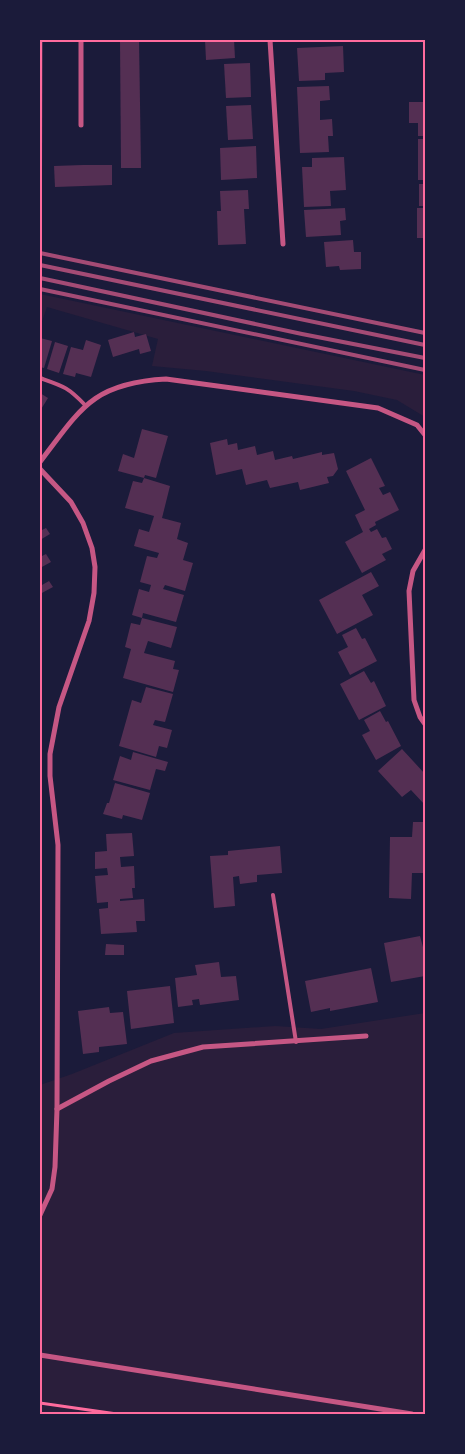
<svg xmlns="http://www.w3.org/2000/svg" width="465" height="1454" font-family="Lato,sans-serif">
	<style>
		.green { fill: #2a1e3b }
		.building { fill: #542f53 }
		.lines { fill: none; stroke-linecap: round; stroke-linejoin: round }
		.path { stroke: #ff6b9d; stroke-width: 3 }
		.service { stroke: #c65784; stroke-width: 4 }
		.minor { stroke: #c65784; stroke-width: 5 }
		.rail { stroke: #a44b75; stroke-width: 4 }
		.neatline { fill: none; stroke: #ff6b9d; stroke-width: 2 }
	</style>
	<rect width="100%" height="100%" fill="#1b1b3a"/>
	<g class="green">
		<polygon points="40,294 425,375 425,417 397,400 354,391 206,371 152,366 158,339 47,307 40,327"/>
		<polygon points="425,1013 425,1414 40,1414 40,1085 72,1074 174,1033 275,1026 321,1029"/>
	</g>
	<g class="building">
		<polygon points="40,40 43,40 42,171 40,171"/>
		<polygon points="120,40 139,40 141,168 121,168"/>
		<polygon points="205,40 234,40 235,58 206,60"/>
		<polygon points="343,46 344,72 325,73 325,80 299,81 297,48"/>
		<polygon points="250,63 251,97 226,98 224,64"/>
		<polygon points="329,86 330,100 320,101 320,120 332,119 333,136 328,136 329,152 300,153 297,87"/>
		<polygon points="409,102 425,102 425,136 418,136 418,123 409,123"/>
		<polygon points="251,105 253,139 228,140 226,106"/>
		<rect x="418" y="139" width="7" height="41"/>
		<polygon points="256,146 257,178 221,180 220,148"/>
		<polygon points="344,157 346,190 330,191 331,206 304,207 302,167 312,167 312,158"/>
		<polygon points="83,165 112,165 112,185 55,187 54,166"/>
		<rect x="419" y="184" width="6" height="22"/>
		<polygon points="248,190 249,209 244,209 246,244 218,245 217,211 221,211 220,191"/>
		<polygon points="345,208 346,220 340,221 341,235 306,237 304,210"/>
		<rect x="417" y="208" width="8" height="30"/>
		<polygon points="353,240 354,252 361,252 361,269 340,270 339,266 326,267 324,242"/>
		<polygon points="134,332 135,337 146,334 151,351 140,354 139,349 113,357 108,340"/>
		<polygon points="40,338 52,341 44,368 40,367"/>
		<polygon points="86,340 101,345 91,377 76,373 75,377 63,374 71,347 83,350"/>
		<polygon points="55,342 68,346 59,373 47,369"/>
		<polygon points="40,393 48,398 40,411"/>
		<polygon points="142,429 168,436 156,478 145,475 144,478 118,471 123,454 134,458"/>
		<polygon points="227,439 228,445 237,443 238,450 255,446 257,455 273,451 275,460 292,456 293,459 322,452 322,455 334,453 338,469 333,476 327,477 329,483 300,490 298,482 270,488 267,480 246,485 242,469 216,475 210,443"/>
		<polygon points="371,458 385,486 379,488 383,495 390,492 399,510 375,522 376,525 369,529 371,532 377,529 382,538 386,537 392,549 382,554 386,560 362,573 345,542 363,532 355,515 365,510 346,471"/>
		<polygon points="144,478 170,486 162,518 181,523 177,539 188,543 183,560 193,563 185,591 165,585 163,589 184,595 176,622 143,613 142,618 132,615 139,589 149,592 151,585 140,582 147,556 157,558 159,553 134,546 139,529 149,532 154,516 125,508 133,481 142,483"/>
		<polygon points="46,528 50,534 40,540 40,531"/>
		<polygon points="46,554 51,562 40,568 40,557"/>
		<polygon points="371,572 379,586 362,595 373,615 337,634 319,600"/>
		<polygon points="49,581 53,587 40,594 40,582 42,585"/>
		<polygon points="142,618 177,627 171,648 148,641 144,653 175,661 173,669 179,670 173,692 123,678 131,649 125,647 131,623 140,625"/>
		<polygon points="356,628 362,639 365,638 377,661 350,675 338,652 348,647 342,635"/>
		<polygon points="364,671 371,683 374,681 386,706 359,720 340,684"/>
		<polygon points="146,687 173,694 165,722 155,720 153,725 172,730 167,748 159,746 156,757 119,746 132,700 141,703"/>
		<polygon points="380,711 386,722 388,721 401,746 376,760 362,735 370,731 364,720"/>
		<polygon points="402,749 425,774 425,805 411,790 402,797 378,771"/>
		<polygon points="133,752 168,762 165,771 156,769 150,790 113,780 120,756 131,760"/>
		<polygon points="115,783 150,793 142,820 123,815 122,819 103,814 107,803 109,803"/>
		<polygon points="413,822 425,822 425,873 412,873 411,899 389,898 390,837 412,837"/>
		<polygon points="132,833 134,856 120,857 121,867 134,866 135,888 132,888 133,898 120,899 120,901 144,899 145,921 136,921 137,932 101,934 99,909 108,908 108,902 97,903 95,876 108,875 107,868 95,869 95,852 107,851 106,834"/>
		<polygon points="280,846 282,873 257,875 257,882 240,884 239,876 233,877 235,906 214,908 210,856 228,855 228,851"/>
		<polygon points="420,936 423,947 425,946 425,976 391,982 384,943"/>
		<polygon points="106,944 124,945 124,955 105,955"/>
		<polygon points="219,962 221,977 236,976 239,1000 200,1005 199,999 192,1000 193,1005 178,1007 175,978 197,975 195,965"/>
		<polygon points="371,968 378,1002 330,1011 330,1008 311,1012 305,981"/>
		<polygon points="170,986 174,1023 131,1029 127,991"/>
		<polygon points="109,1007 110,1013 123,1012 127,1044 99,1047 99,1052 83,1054 78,1011"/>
	</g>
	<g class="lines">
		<polyline class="path" points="40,1403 117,1414"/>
		<g class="service">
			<path d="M40 378C63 386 68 387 85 405"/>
			<polyline points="273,895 296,1042"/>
		</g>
		<g class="minor">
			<polyline points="81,40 81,125"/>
			<polyline points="270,40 283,244"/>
			<path d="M40 462C81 408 93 383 166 379L378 408 417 425 425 435"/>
			<polyline points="40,469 71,502 83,523 92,548 95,567 94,593 89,621 59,707 50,754 50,776 58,845 57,1109 55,1167 52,1189 40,1215"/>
			<polyline points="425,550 413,571 409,591 414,700 420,717 425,724"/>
			<polyline points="57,1109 109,1081 151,1061 203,1047 366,1036"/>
			<polyline points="40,1355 412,1414"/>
		</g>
		<g class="rail">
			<polyline points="40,253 425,333"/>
			<polyline points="40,265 425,345"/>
			<polyline points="40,278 302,334 425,358"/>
			<polyline points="40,289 425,370"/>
		</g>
	</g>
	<rect width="465" height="1454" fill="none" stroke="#1b1b3a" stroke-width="82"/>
	<rect x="41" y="41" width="383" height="1372" class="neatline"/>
</svg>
